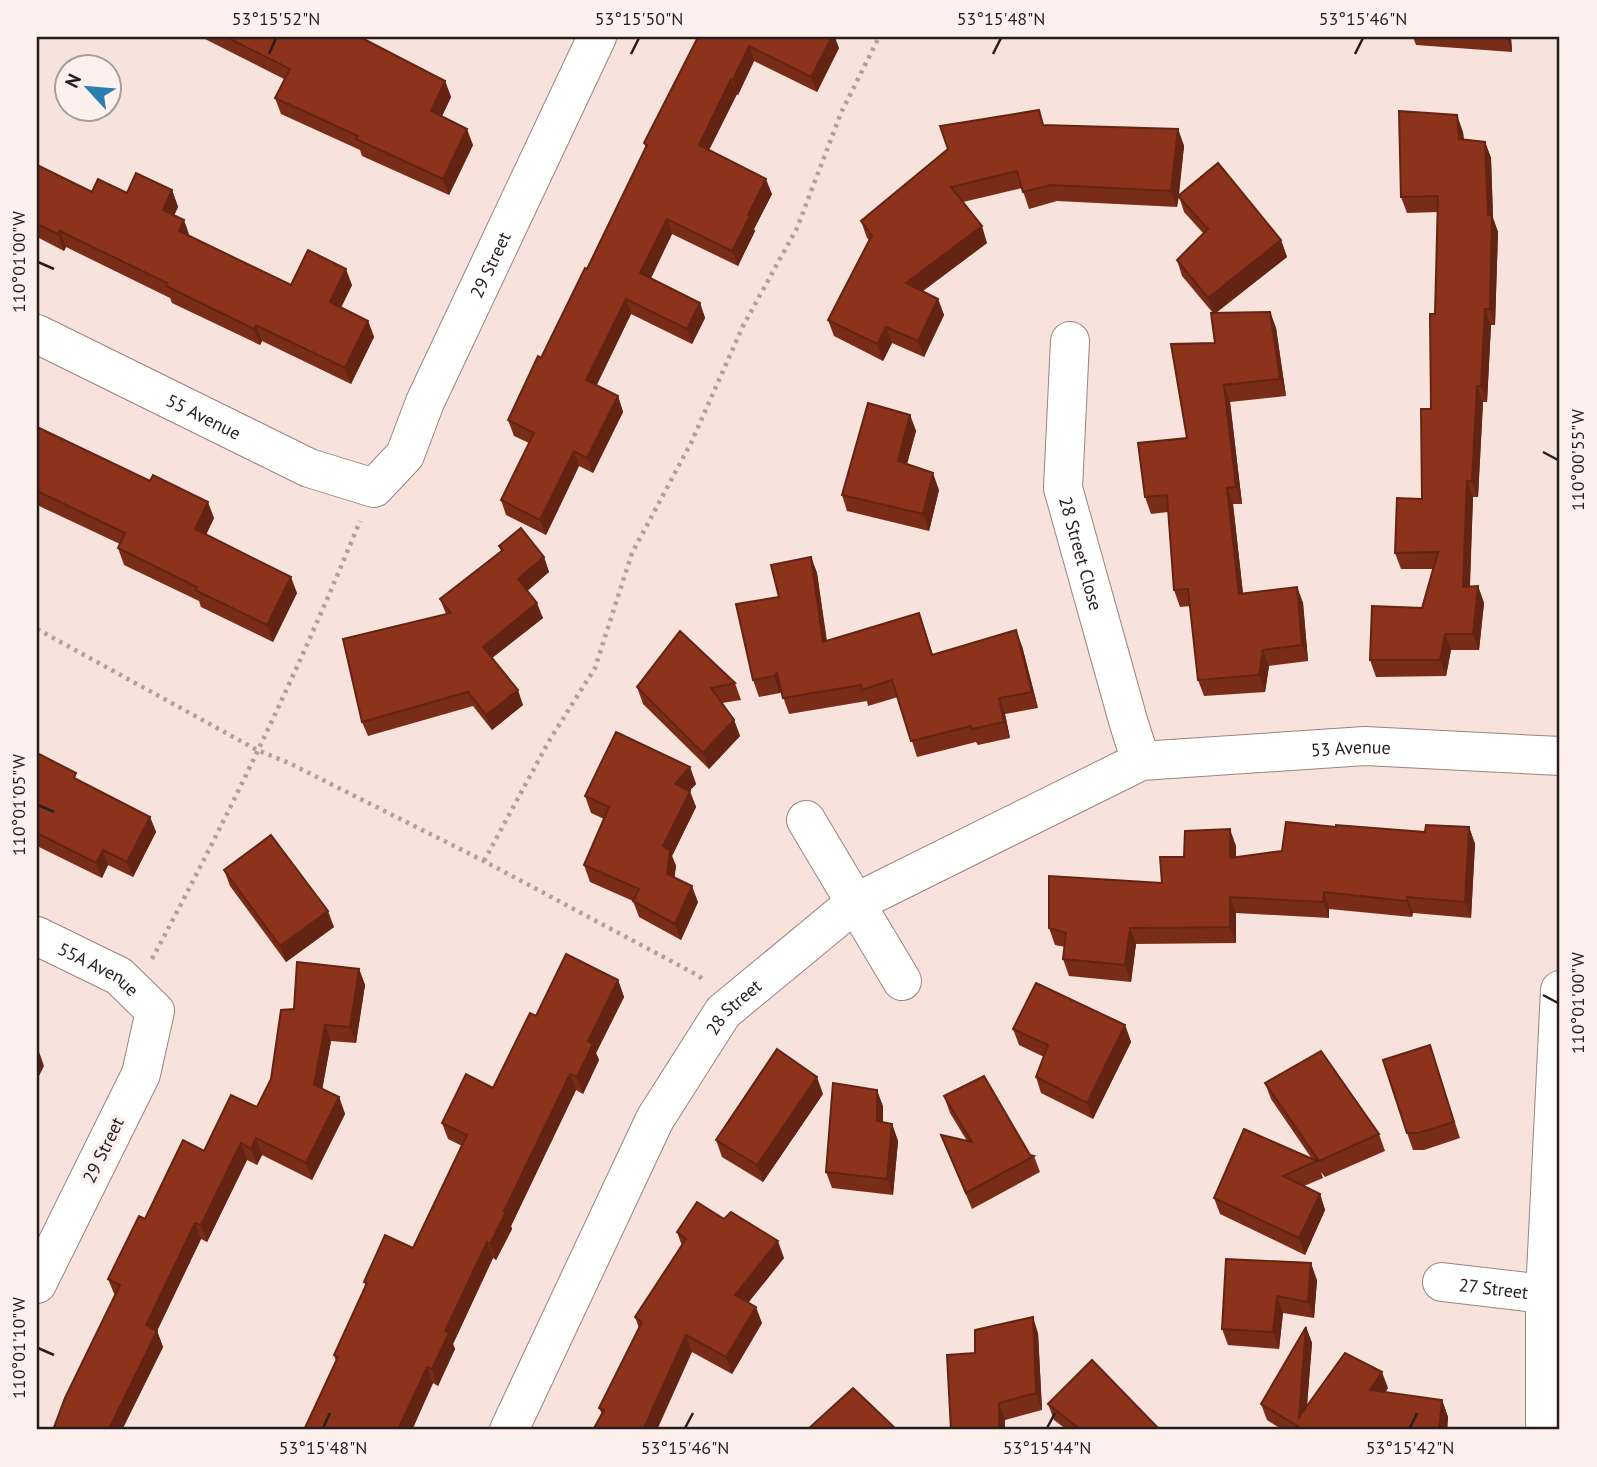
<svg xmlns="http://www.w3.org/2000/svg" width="1597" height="1467" font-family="'PT Sans',sans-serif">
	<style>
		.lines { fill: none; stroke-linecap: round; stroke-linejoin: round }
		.street-casing { stroke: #98857f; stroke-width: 40 }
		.secondary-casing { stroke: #98857f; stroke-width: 40 }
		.path { stroke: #b1a19c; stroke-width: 4.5; stroke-dasharray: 3.5 5; stroke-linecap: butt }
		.street { stroke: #fff; stroke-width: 38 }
		.secondary { stroke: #fff; stroke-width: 38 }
		.wall { fill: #792c17 }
		.shaded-wall { fill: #632413 }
		.building { fill: #8d331b; stroke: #632413; stroke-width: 2 }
		.ticks { fill: none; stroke: #251e1c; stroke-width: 2.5 }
		.labels { text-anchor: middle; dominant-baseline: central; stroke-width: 7; stroke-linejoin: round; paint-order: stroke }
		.street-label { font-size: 18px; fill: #251e1c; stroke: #fef1ed }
		.neatline { fill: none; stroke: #251e1c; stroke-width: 2.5 }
		.ticks-label { font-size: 18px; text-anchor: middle; fill: #251e1c }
	</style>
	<rect width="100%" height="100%" fill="#f7e2dc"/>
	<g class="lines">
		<g class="street-casing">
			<g id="street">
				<path id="s1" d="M37 334 309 468 374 488 405 455 425 402 597 37"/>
				<path id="s2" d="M1070 341 1063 488 1129 724 1141 761"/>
				<polyline points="806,820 902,981"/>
				<path id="s3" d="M37 936 119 976 155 1011 141 1074 37 1284"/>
				<path id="s4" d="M1442 1282 1545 1294"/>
				<path id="s5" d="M509 1430 655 1119 723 1012 855 903 1141 761 1365 746 1560 756"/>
			</g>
		</g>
		<g class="secondary-casing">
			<polyline id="secondary" points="1545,1430 1545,1294 1560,990"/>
		</g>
		<g class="path">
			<polyline points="37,629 257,750 289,763 484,861 699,976 704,981"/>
			<polyline points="484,861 549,741 595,668 632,553 691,443 743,326 797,228 841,113 879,37"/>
			<path d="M152 959C228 817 299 670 360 521"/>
		</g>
		<use href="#street" class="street"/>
		<use href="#secondary" class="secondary"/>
	</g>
	<g class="wall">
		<polygon points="202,37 360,37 445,81 451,97 442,116 473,145 449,195 362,156 360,150 281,114 275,98 284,79 203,38"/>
		<polygon points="698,37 839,48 817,92 754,61 738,95 737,94 709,150 772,194 754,229 755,231 738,266 672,234 650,279 700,303 705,318 692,344 631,314 596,386 618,396 623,412 593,473 579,466 546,535 506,515 501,500 529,443 514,436 508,420 587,269 646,148 644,143"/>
		<polygon points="1413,37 1511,37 1512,52 1416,45"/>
		<polygon points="1045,125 1178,129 1184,146 1179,195 1281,240 1287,257 1216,313 1270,312 1276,328 1286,396 1230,402 1242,504 1233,504 1243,594 1297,587 1303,603 1308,661 1269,666 1265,692 1204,696 1198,680 1190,606 1180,607 1174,590 1168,512 1151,514 1145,497 1187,438 1215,343 1213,313 1182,276 1177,260 1203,233 1184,212 1179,196 1177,207 1057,201 1029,209 1022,188 963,202 987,243 923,291 938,299 944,315 924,357 892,343 883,361 834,336 828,320 870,241 867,238 861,221"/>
		<polygon points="1463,132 1464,140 1485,142 1491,158 1493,218 1498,232 1495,325 1491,325 1487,402 1483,402 1478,497 1473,497 1470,587 1478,586 1484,603 1479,650 1451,650 1446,676 1376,677 1370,660 1422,608 1433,569 1401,569 1395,553 1422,499 1431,409 1435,314 1438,212 1407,213 1401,197"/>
		<polygon points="37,165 92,192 127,193 172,190 178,207 174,215 190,237 291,285 352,285 341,308 368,321 374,337 351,384 262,341 260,345 172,303 170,298 66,247 64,251 37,237"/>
		<polygon points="910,415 916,431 907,464 939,490 929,531 847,511 842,495"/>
		<polygon points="37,427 214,518 206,535 297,593 273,642 201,607 199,601 124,565 118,548 120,544 37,505"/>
		<polygon points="499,546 544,557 549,572 527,590 543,618 492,658 523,705 492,730 473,706 368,736 362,722 446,614 440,599 501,551"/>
		<polygon points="811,557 817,573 827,641 925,630 933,655 1022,646 1038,708 1005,714 1010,738 978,745 976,742 917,757 898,697 868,706 867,701 789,714 781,691 780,693 759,697 753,680 779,597"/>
		<polygon points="735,683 741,700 722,703 734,720 740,736 709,769 643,704 637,687"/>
		<polygon points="37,753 79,781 150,817 156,832 133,877 108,865 102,878 37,846"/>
		<polygon points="690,767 696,784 689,791 696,807 672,856 676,866 674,878 698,902 681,940 639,917 633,901 590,882 584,865 604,819 591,813 585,796"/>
		<polygon points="1336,827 1425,832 1469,827 1475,844 1471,918 1413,913 1412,917 1329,909 1329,918 1236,913 1236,943 1136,944 1131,982 1069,976 1063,959 1065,947 1055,945 1049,928 1162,883 1184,857 1236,846 1236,857 1282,851"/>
		<polygon points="224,870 334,927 286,962 230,886"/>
		<polygon points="359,969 365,985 356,1043 331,1041 322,1089 339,1097 345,1114 312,1180 262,1155 257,1165 247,1160 207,1242 201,1239 157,1331 163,1347 122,1430 53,1430 115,1296 108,1279 145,1219 204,1151 257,1107 271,1079 294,1009"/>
		<polygon points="618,980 624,997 596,1053 599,1060 583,1094 576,1090 511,1226 512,1229 496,1260 493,1258 453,1344 455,1349 438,1386 433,1383 412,1430 304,1430 336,1361 334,1355 366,1286 364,1282 413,1248 462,1146 448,1139 442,1123 493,1088 536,1016"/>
		<polygon points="1125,1025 1131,1042 1093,1119 1041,1093 1036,1077 1044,1057 1019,1045 1013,1029"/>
		<polygon points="1430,1045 1460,1138 1424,1150 1413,1150 1407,1133"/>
		<polygon points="1265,1083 1379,1134 1385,1151 1325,1177 1321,1172 1323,1178 1304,1186 1320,1194 1325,1210 1305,1255 1220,1214 1214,1198 1312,1159 1271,1099"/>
		<polygon points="823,1094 763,1182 722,1157 716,1140"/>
		<polygon points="944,1096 1030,1155 1034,1156 1040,1172 972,1209 941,1135 967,1141 950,1113"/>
		<polygon points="883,1106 883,1122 892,1124 898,1141 893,1195 832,1188 826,1172"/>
		<polygon points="677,1232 784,1258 748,1302 762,1323 732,1374 692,1352 602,1414 599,1408 639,1328 635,1317 682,1246"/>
		<polygon points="1226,1259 1317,1280 1314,1318 1283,1313 1279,1349 1228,1345 1222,1329"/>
		<polygon points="1306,1327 1312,1343 1307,1405 1388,1388 1385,1392 1442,1400 1448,1417 1447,1430 1283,1430 1267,1420 1261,1404"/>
		<polygon points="1038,1333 1042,1410 1005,1420 1005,1430 951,1430 975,1353"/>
		<polygon points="1048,1404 1160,1430 1067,1430 1054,1420"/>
	</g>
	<g class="shaded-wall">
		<polygon points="832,37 835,37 839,48 817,92 811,77"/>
		<polygon points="1506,37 1511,37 1512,52"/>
		<polygon points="749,46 754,61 738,95 733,80"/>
		<polygon points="731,79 737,94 704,160 699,145"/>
		<polygon points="445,81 451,97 437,127 431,111"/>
		<polygon points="1457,115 1463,132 1465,156 1459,139"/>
		<polygon points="467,129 473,145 449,195 443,179"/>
		<polygon points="1178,129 1184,146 1177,207 1171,191"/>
		<polygon points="1485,142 1491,158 1493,218 1498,232 1495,325 1490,309"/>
		<polygon points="766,179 772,194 754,229 755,231 738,266 732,251 748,215"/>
		<polygon points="172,190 178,207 169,226 163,210"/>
		<polygon points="667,219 672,234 646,289 640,273"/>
		<polygon points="184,220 190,237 179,231"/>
		<polygon points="982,226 987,243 912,299 906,283"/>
		<polygon points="60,231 66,247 64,251 58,234"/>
		<polygon points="1281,240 1287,257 1214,314 1208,298"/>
		<polygon points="346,269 352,285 335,319 330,302"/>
		<polygon points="626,299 631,314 592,395 586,380"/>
		<polygon points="938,299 944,315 924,357 918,341"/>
		<polygon points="700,303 705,318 692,344 687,329"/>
		<polygon points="1485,309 1491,325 1487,402 1481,386"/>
		<polygon points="1270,312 1276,328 1286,396 1280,379"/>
		<polygon points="368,321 374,337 351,384 345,368"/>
		<polygon points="256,325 262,341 260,345 254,329"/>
		<polygon points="886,327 892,343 883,361 877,344"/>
		<polygon points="1224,385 1230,402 1242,504 1236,487"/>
		<polygon points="1477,386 1483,402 1478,497 1472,481"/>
		<polygon points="618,396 623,412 593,473 587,458"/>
		<polygon points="910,415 916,431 903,478 898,461"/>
		<polygon points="574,451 579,466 546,535 540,520"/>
		<polygon points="933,473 939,490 929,531 923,514"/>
		<polygon points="1467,481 1473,497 1469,603 1463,587"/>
		<polygon points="1227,488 1233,504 1245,611 1239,594"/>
		<polygon points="208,502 214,518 201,545 195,529"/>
		<polygon points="544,557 549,572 524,594 518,579"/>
		<polygon points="811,557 817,573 829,659 823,642"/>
		<polygon points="291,577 297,593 273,642 267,625"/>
		<polygon points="1478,586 1484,603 1479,650 1473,634"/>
		<polygon points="1297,587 1303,603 1308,661 1302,645"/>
		<polygon points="537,603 543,618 488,661 483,647"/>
		<polygon points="1016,630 1022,646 1038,708 1032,692"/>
		<polygon points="1445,634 1451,650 1446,676 1440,660"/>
		<polygon points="1263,650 1269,666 1265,692 1259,675"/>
		<polygon points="777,673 783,690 780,693 774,676"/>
		<polygon points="518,690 523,705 492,730 486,715"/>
		<polygon points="999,698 1005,714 1010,738 1004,722"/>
		<polygon points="734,720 740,736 709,769 703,753"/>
		<polygon points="690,767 696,784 681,800 675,784"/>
		<polygon points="690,791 696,807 672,856 676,866 673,891 667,874 663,846"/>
		<polygon points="150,817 156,832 133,877 127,862"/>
		<polygon points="1469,827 1475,844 1471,918 1465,902"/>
		<polygon points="1230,829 1236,846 1236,874 1230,858"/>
		<polygon points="103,850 108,865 102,878 96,863"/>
		<polygon points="692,886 698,902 681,940 675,924"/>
		<polygon points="1324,892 1329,909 1329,918 1323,902"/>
		<polygon points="1230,897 1236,913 1236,943 1230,927"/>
		<polygon points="1407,897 1413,913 1412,917 1406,901"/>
		<polygon points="328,911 334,927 286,962 280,946"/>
		<polygon points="1130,928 1136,944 1131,982 1125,965"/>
		<polygon points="359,969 365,985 356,1043 350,1027"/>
		<polygon points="618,980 624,997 596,1053 599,1060 583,1094 577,1077 588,1041"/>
		<polygon points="325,1025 331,1041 320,1102 314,1085"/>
		<polygon points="1125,1025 1131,1042 1093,1119 1087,1103"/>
		<polygon points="38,1049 44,1066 37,1080 37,1051"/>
		<polygon points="570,1074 576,1090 511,1226 512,1229 496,1260 490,1244 504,1211"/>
		<polygon points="817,1077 823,1094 763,1182 757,1165"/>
		<polygon points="877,1090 883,1106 883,1137 877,1121"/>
		<polygon points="339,1097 345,1114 312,1180 306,1163"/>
		<polygon points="892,1124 898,1141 893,1195 887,1179"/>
		<polygon points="256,1138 262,1155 257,1165 251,1149"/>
		<polygon points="241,1143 247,1160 207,1242 201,1225"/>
		<polygon points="1320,1194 1325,1210 1305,1255 1299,1238"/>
		<polygon points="195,1223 201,1239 157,1331 163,1347 122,1430 109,1430 109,1429 146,1325"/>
		<polygon points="778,1241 784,1258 741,1312 735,1295"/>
		<polygon points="487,1242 493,1258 453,1344 455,1349 438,1386 432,1369 445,1331"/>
		<polygon points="1311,1263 1317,1280 1314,1318 1308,1302"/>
		<polygon points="1277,1296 1283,1313 1279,1349 1273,1332"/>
		<polygon points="756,1307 762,1323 732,1374 726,1357"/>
		<polygon points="1033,1317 1038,1333 1042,1410 1036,1393"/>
		<polygon points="1306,1327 1312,1343 1305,1430 1299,1417"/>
		<polygon points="686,1335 692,1352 657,1430 643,1430"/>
		<polygon points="427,1367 433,1383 412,1430 398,1430"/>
		<polygon points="1382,1372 1388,1388 1376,1407 1370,1390"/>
		<polygon points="1442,1400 1448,1417 1447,1430 1439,1430"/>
		<polygon points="999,1403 1005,1420 1005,1430 999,1430"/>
	</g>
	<g class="building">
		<polygon points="226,37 360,37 445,81 431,111 467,129 443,179 356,139 358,136 275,98 290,69"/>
		<polygon points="698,37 832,37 811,77 749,46 733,80 731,79 699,145 766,179 748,215 750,216 732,251 667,219 640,273 700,303 687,329 626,299 586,380 618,396 587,458 574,451 540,520 501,500 534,433 508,420 538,356 541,358 585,268 587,269 647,145 644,143"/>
		<polygon points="1039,110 1043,125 1178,129 1171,191 1051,185 1023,192 1017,171 951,187 982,226 906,283 938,299 918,341 886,327 877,344 828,320 872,235 861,221 948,149 940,126"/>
		<polygon points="1399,111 1457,115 1459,139 1485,142 1488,215 1492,215 1490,309 1485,309 1481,386 1477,386 1472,481 1467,481 1463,587 1478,586 1473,634 1445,634 1440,660 1370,660 1372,606 1422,608 1438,552 1395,553 1397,498 1422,499 1421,409 1431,409 1430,314 1435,314 1438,196 1401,197"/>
		<polygon points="1218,163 1281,240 1208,298 1177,260 1208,229 1178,196"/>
		<polygon points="37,165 92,192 98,179 127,193 136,173 172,190 163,210 184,220 179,231 291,285 308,250 346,269 330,302 368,321 345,368 256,325 254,329 166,286 167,283 60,231 58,234 37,224"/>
		<polygon points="1270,312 1280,379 1224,385 1236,487 1227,488 1239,594 1297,587 1302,645 1263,650 1259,675 1198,680 1188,589 1174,590 1167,495 1145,497 1138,443 1187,438 1171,344 1215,343 1211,313"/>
		<polygon points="868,403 910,415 898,461 933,473 923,514 842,495"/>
		<polygon points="37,427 150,481 153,475 208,502 195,529 291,577 267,625 195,590 197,587 118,548 125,533 37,491"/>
		<polygon points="521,528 544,557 518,579 537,603 483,647 518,690 486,715 468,692 362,722 343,639 451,613 440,599 503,550 499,546"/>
		<polygon points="811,557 823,642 919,613 932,655 1016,630 1032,692 999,698 1004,722 972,729 971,726 911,741 892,680 862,690 861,685 783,698 777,673 774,676 753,680 736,604 779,597 771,565"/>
		<polygon points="680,631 735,683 711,688 734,720 703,753 637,687"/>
		<polygon points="616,732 690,767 675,784 690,791 663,846 670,850 667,874 692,886 675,924 633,901 639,889 584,865 609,807 585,796"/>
		<polygon points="37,753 76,773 74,778 150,817 127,862 103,850 96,863 37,833"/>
		<polygon points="1286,822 1336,827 1336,825 1425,832 1426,825 1469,827 1465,902 1407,897 1406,901 1324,892 1323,902 1230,897 1230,927 1130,928 1125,965 1063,959 1066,933 1049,928 1049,876 1162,883 1160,857 1184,857 1185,831 1230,829 1230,858 1282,851"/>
		<polygon points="271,835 328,911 280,946 224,870"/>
		<polygon points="566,954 618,980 588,1041 593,1044 577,1077 570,1074 504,1211 506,1212 490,1244 487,1242 445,1331 449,1333 432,1369 427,1367 398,1430 304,1430 338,1357 334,1355 367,1283 364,1282 385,1235 413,1248 467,1135 442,1123 466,1074 493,1088 530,1013 536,1016"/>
		<polygon points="297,962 359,969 350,1027 325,1025 314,1085 339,1097 306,1163 256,1138 251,1149 241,1143 201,1225 195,1223 146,1325 157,1331 109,1429 112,1430 53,1430 65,1398 120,1285 108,1279 139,1216 145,1219 183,1140 204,1151 231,1095 257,1107 271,1079 281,1010 294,1009"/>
		<polygon points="1036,983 1125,1025 1087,1103 1036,1077 1048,1045 1013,1029"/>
		<polygon points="1430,1045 1454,1122 1418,1133 1407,1133 1383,1060"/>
		<polygon points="777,1049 817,1077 757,1165 716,1140"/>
		<polygon points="1321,1051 1379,1134 1319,1161 1265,1083"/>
		<polygon points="984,1076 1030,1155 1034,1156 966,1193 941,1135 972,1142 944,1096"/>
		<polygon points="833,1083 877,1090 877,1121 892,1124 887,1179 826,1172"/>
		<polygon points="1244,1129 1317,1161 1283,1176 1320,1194 1299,1238 1214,1198"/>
		<polygon points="697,1202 724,1219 731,1212 778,1241 735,1295 756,1307 726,1357 686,1335 643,1430 593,1430 604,1410 599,1408 642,1322 635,1317 686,1239 677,1232"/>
		<polygon points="1226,1259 1311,1263 1308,1302 1277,1296 1273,1332 1222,1329"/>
		<polygon points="1033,1317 1036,1393 999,1403 999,1430 951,1430 947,1355 975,1353 975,1330"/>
		<polygon points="1306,1327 1299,1417 1345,1353 1382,1372 1370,1390 1442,1400 1439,1430 1304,1430 1261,1404"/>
		<polygon points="1092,1360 1160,1430 1081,1430 1048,1404"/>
		<polygon points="853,1388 897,1430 807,1430"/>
	</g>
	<path class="ticks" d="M269 54 276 38M631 54 639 38M993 54 1001 38M1355 54 1363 38M38 262 54 269M1543 452 1558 460M38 805 54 812M1543 995 1558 1003M38 1348 54 1355M323 1428 330 1413M685 1428 693 1413M1047 1428 1055 1413M1410 1428 1417 1413"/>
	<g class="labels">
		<g class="street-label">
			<text stroke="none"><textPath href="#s1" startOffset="625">29 Street</textPath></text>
			<text stroke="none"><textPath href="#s1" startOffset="186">55 Avenue</textPath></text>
			<text stroke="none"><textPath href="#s2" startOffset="215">28 Street Close</textPath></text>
			<text stroke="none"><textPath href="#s5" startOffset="1171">53 Avenue</textPath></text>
			<text stroke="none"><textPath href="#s3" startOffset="70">55A Avenue</textPath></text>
			<text stroke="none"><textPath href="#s5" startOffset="481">28 Street</textPath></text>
			<text transform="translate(103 1150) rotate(-64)">29 Street</text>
			<text stroke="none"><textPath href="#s4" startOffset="52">27 Street</textPath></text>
		</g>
	</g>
	<rect width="1597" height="1467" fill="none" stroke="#fef1ed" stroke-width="77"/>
	<g transform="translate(88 88) rotate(296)"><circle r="33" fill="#fef1ed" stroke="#a79d99" stroke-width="2"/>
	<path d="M0-5L12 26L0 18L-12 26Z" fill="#2b7faf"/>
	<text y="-10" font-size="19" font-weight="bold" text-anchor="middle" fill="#251e1c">N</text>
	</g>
	<rect x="38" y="38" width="1520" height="1390" class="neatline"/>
	<g class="ticks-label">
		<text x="276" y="25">53°15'52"N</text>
		<text x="639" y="25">53°15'50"N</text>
		<text x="1001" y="25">53°15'48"N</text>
		<text x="1363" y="25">53°15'46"N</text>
		<text transform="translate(19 262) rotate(-90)" y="6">110°01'00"W</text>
		<text transform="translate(1578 460) rotate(-90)" y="6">110°00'55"W</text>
		<text transform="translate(19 805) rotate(-90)" y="6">110°01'05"W</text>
		<text transform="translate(1578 1003) rotate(-90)" y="6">110°01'00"W</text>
		<text transform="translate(19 1348) rotate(-90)" y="6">110°01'10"W</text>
		<text x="323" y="1454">53°15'48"N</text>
		<text x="685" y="1454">53°15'46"N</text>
		<text x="1047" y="1454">53°15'44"N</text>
		<text x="1410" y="1454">53°15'42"N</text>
	</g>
</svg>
